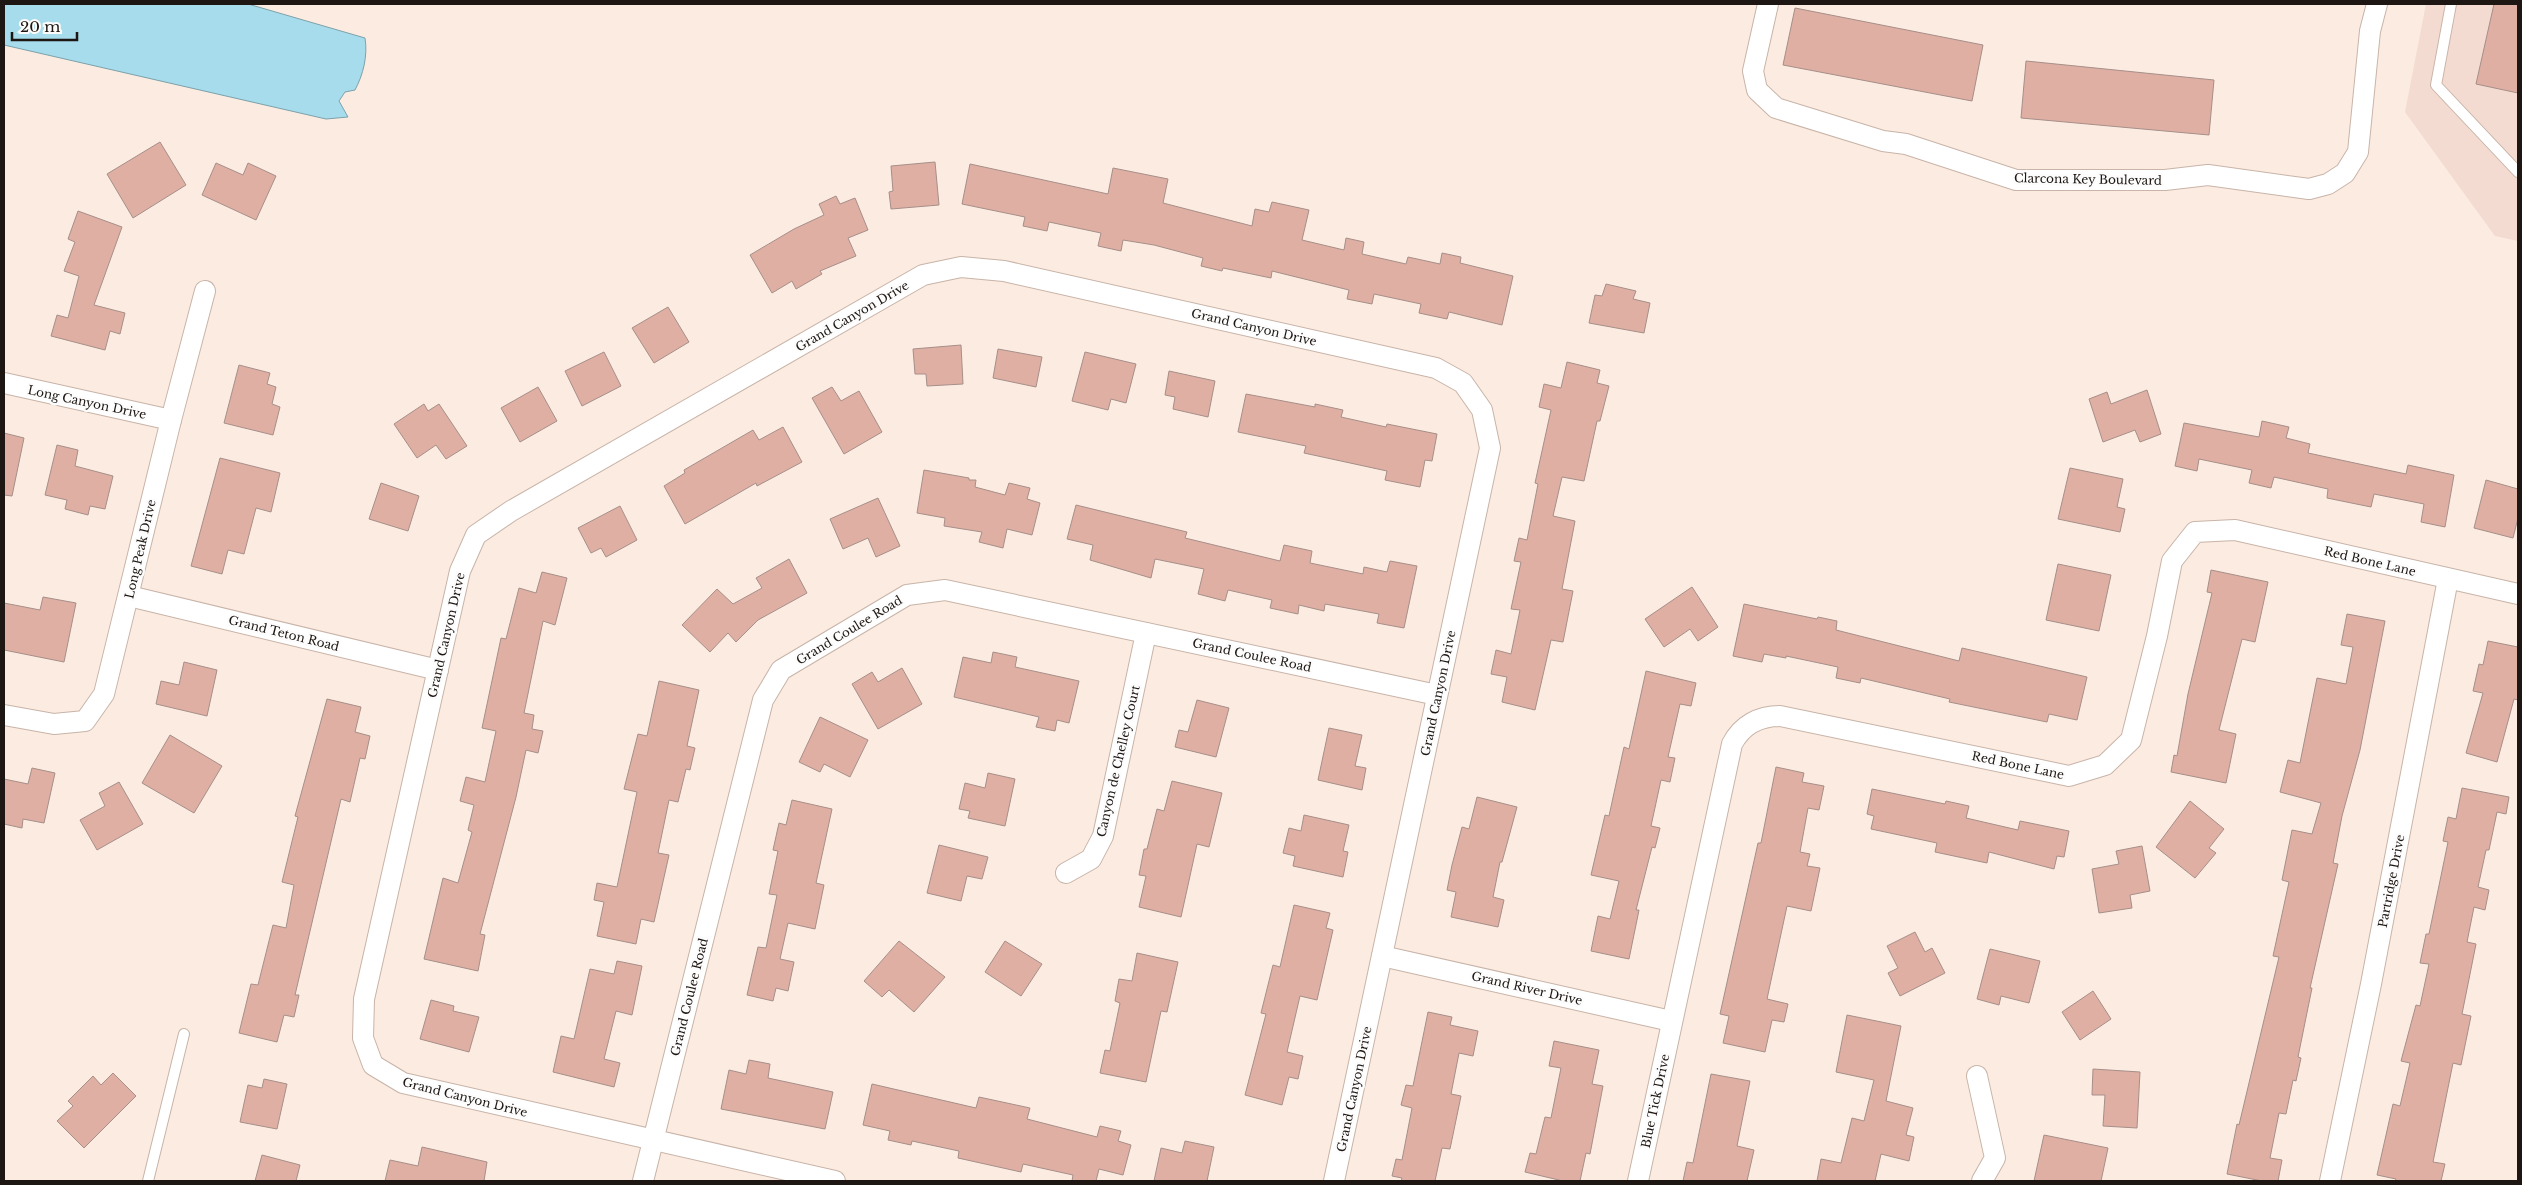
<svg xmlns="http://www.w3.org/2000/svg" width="2522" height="1185" font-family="'Libre Baskerville',serif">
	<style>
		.commercial { fill: #f3dbd1 }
		.water { fill: #a6dceb; stroke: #7da1aa }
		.building { fill: #dfafa3; stroke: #a68f89 }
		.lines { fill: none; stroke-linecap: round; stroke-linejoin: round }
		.lane-casing { stroke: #c8b4a8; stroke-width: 12 }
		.street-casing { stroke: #c8b4a8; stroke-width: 22 }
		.lane { stroke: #fff; stroke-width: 10 }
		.street { stroke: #fff; stroke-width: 20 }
		.labels { text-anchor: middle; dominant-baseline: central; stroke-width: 5; stroke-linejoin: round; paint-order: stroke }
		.street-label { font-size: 12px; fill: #1d1612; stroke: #fcfcfc }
	</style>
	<rect width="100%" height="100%" fill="#fcebe1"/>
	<polygon class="commercial" points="2426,4 2518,4 2518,241 2495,236 2405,112"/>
	<path class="water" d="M4 4H248L365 38C368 56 363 75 355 90L345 92 339 101 348 117 326 119 4 45Z"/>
	<g class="building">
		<polygon points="2494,4 2518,4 2518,93 2476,84"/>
		<polygon points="1795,8 1983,45 1972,101 1783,65"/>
		<polygon points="2026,61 2214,80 2209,135 2021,118"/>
		<polygon points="160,142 186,185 133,218 107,174"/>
		<polygon points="935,162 939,205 891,209 889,192 893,191 891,166"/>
		<polygon points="216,163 243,175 248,163 276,176 256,220 202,195"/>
		<polygon points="970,164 1108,194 1113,168 1168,179 1163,203 1252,226 1255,209 1269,212 1272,202 1309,210 1302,240 1344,250 1346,238 1364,242 1362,254 1406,264 1408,257 1440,264 1442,253 1461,257 1460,263 1513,276 1502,325 1449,312 1447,319 1419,313 1421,304 1374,294 1372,304 1347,299 1349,290 1272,271 1271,278 1223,268 1222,271 1201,266 1203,258 1154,245 1123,240 1121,251 1098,246 1101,233 1049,222 1047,231 1023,226 1025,217 962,204"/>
		<polygon points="836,196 840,204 855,198 868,230 848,238 856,256 820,271 822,274 796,289 792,281 772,293 750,255 794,229 824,215 819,204"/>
		<polygon points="78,211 122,227 94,305 125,313 120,334 110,331 105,350 51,336 57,315 68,318 79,276 64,271 75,242 68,239"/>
		<polygon points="1606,284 1636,291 1633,299 1650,303 1644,333 1589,323 1595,295 1602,296"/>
		<polygon points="668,307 689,342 654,363 632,328"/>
		<polygon points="961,345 963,384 927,386 926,374 915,374 913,349"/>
		<polygon points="998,349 1042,357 1036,387 993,378"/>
		<polygon points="604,352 621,386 582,406 565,371"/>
		<polygon points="1085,352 1136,364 1126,403 1111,399 1108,410 1072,401"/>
		<polygon points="1567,362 1600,370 1597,383 1609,386 1600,421 1597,421 1584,481 1562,477 1553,516 1575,521 1562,589 1573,591 1563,642 1551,640 1535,710 1502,702 1507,677 1491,674 1496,650 1511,654 1520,610 1511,609 1521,562 1514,561 1519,538 1527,540 1538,484 1535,483 1551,410 1539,407 1544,384 1561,388"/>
		<polygon points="239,365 270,373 267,384 276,387 272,404 280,407 273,435 224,423"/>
		<polygon points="1169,371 1215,381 1208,417 1173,409 1175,397 1165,395"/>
		<polygon points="538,387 557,421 520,442 501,408"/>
		<polygon points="832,387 841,401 859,391 882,432 844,454 812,398"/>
		<polygon points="2147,390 2161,434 2140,442 2135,430 2103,442 2089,399 2107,392 2111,404"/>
		<polygon points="1246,394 1315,407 1315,404 1343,410 1341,417 1386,427 1387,424 1437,434 1432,461 1425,460 1420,487 1385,480 1387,471 1304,453 1306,446 1238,432"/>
		<polygon points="424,404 428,411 439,404 467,446 446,459 436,445 417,458 394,424"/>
		<polygon points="2262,421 2289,427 2286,438 2310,444 2308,453 2406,474 2408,465 2454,475 2445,527 2421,522 2424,504 2374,494 2371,507 2327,498 2328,489 2274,477 2271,488 2249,483 2252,470 2199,459 2197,471 2175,466 2184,423 2259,437"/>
		<polygon points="783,427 802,462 757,486 756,483 685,524 664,486 685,473 684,470 753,430 759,440"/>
		<polygon points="4,433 24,438 12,496 4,495"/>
		<polygon points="57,445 78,450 75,466 113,476 105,509 90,506 88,515 65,509 67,500 45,495"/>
		<polygon points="220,458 280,473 271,512 256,508 244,554 228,550 222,574 191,566"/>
		<polygon points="2070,468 2123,479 2117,507 2125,509 2120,532 2058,519"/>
		<polygon points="924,470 969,478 969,480 976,480 975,487 1005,495 1009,483 1030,488 1027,499 1040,503 1032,535 1007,529 1003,548 979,542 982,532 944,526 945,518 917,513"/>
		<polygon points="2486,480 2518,489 2518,518 2513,538 2474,528"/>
		<polygon points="381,483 419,496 408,531 369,519"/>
		<polygon points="878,498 900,546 876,557 868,538 843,549 830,519"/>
		<polygon points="1076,505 1187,532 1185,538 1280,561 1284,545 1312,551 1310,563 1363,574 1364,567 1387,572 1390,561 1417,566 1404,628 1377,623 1379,614 1325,604 1324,611 1299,605 1298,614 1270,608 1272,600 1228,590 1225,601 1198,594 1204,569 1155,559 1151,578 1090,560 1093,545 1067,539"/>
		<polygon points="620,506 637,540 606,557 601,548 591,553 578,528"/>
		<polygon points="789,559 807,593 758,620 736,642 728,633 710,652 682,625 717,589 733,604 762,588 756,578"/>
		<polygon points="2058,564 2111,575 2099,631 2046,620"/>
		<polygon points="2211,570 2268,582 2255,642 2242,639 2219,730 2236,734 2226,783 2171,772 2174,755 2177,756 2188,694 2212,593 2207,592"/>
		<polygon points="542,572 567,578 555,625 543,621 524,713 534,715 532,729 543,731 538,753 526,750 516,797 480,934 485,935 478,971 424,959 443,878 458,883 472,832 468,830 474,805 460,801 466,777 485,782 496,731 482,728 501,638 506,639 519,588 536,593"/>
		<polygon points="1692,587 1718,627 1698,641 1690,629 1664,647 1645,619"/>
		<polygon points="43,597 76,603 64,662 4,650 4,603 40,610"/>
		<polygon points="1744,604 1817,619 1818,617 1837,621 1836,630 1959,661 1962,648 2087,677 2077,720 2049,714 2047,722 1949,702 1950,699 1861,678 1860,683 1836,678 1838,667 1786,656 1786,658 1764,654 1762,662 1733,656"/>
		<polygon points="2347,614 2385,621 2360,750 2342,816 2333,863 2338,864 2310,988 2312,988 2298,1057 2301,1058 2296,1081 2293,1080 2286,1114 2279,1113 2270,1158 2282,1160 2278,1181 2262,1181 2227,1174 2237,1124 2239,1125 2279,957 2273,956 2289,882 2282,880 2292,830 2312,834 2321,803 2280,792 2288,760 2300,763 2317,678 2346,684 2353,647 2341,645"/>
		<polygon points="2488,641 2518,647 2518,700 2514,699 2497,762 2466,753 2483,693 2473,691 2479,664 2483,665"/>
		<polygon points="993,652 1017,657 1015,667 1079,681 1069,723 1057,720 1055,731 1036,727 1039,717 954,697 963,657 991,663"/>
		<polygon points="184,662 217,670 207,716 156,704 161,681 179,685"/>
		<polygon points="902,668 922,704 878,729 852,684 872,672 878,682"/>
		<polygon points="1646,671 1696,683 1691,706 1680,704 1668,757 1675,758 1670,782 1661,780 1651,826 1660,828 1655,848 1652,847 1636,910 1639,910 1629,959 1591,951 1598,916 1610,919 1619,881 1591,875 1605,815 1609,816 1624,747 1629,749"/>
		<polygon points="659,681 699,690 687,746 695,748 690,770 686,769 678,802 669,800 658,853 669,855 654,922 641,919 636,944 597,936 604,902 594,900 597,883 617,887 637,792 624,789 638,734 647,736"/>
		<polygon points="327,699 361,707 355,732 370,736 365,759 360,758 350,802 341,799 295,995 299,995 294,1017 284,1015 277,1042 239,1033 251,984 258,985 273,925 286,928 294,885 282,882 298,817 295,816"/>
		<polygon points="1197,700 1229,708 1216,757 1175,747 1179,730 1188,732"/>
		<polygon points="820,717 868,740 850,777 824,764 820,772 799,762"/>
		<polygon points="1329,728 1362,735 1355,766 1366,768 1362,790 1318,780"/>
		<polygon points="170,735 222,766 194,813 142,783"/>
		<polygon points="1776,767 1804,773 1802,782 1824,786 1819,810 1808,808 1800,852 1810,854 1807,866 1820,868 1811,911 1787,906 1767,999 1788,1004 1784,1022 1772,1020 1765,1052 1723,1043 1729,1016 1720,1014 1758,843 1761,843"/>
		<polygon points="32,768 55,773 44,823 23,819 22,828 4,824 4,779 28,784"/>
		<polygon points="988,773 1015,779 1005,826 968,818 970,811 959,809 965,783 985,788"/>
		<polygon points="1172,781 1222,793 1209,847 1197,844 1181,917 1139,907 1146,876 1139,875 1144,849 1147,849 1157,809 1164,811"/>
		<polygon points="119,782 143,824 97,850 80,820 105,806 99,793"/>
		<polygon points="2462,788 2509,797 2506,814 2497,812 2489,850 2486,850 2478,887 2489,890 2485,910 2474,907 2467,942 2476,944 2462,1014 2471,1016 2461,1065 2453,1063 2433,1162 2445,1164 2441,1181 2395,1181 2396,1179 2377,1175 2393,1104 2400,1106 2410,1063 2401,1061 2416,1005 2420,1006 2429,964 2420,963 2426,934 2429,934 2448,842 2443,841 2448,817 2456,819"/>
		<polygon points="1872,789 1945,804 1946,801 1969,806 1966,818 2018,830 2020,821 2069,831 2064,857 2057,856 2054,869 1989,852 1987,863 1935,852 1937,843 1871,829 1874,816 1867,814"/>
		<polygon points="1477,797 1517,807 1502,862 1500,862 1493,897 1504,900 1498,927 1451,917 1456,892 1447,890 1452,865 1462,827 1469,829"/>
		<polygon points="792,800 832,809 816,883 824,885 815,929 788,923 780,959 794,962 788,991 776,988 773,1001 747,995 758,947 766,948 777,895 769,894 778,851 773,850 779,823 786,825"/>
		<polygon points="2190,801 2224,829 2209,848 2216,853 2195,878 2156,847"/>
		<polygon points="1304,815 1349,825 1343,851 1348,852 1343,877 1293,866 1295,856 1283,853 1289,828 1301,831"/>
		<polygon points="939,845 988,857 982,879 967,876 961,901 927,893"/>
		<polygon points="2142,846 2150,891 2130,895 2132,908 2099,913 2092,869 2119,864 2116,851"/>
		<polygon points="1294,905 1330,913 1326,928 1333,930 1317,1000 1300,996 1287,1052 1303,1056 1298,1079 1289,1077 1282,1105 1245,1095 1266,1014 1261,1013 1273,965 1280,967"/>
		<polygon points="1915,932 1925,952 1932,948 1945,973 1900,996 1888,973 1898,968 1887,946"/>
		<polygon points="899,941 945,977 914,1012 889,990 882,997 864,981"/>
		<polygon points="1005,941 1042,964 1021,996 985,972"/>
		<polygon points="1990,949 2040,961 2029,1003 2001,996 1999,1005 1977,999"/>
		<polygon points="1137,953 1178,962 1167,1012 1161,1011 1146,1082 1100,1073 1105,1050 1110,1051 1120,1003 1115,1001 1119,979 1132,981"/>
		<polygon points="617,961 642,966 632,1015 616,1011 604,1059 620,1063 614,1087 553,1072 561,1036 574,1039 590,969 614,974"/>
		<polygon points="2093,991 2111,1019 2080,1040 2062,1012"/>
		<polygon points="431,1000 454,1006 453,1011 479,1017 469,1052 420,1039"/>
		<polygon points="1428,1012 1452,1017 1450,1025 1478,1031 1473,1056 1459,1053 1451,1094 1461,1096 1450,1149 1442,1148 1435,1181 1401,1181 1402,1178 1392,1176 1396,1159 1402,1160 1412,1108 1401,1105 1406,1085 1413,1086"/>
		<polygon points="1847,1015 1901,1026 1886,1101 1913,1108 1906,1135 1914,1137 1909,1161 1881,1154 1875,1181 1817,1181 1821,1159 1841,1163 1852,1118 1864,1121 1874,1080 1836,1072"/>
		<polygon points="1554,1041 1599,1050 1592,1084 1603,1086 1590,1154 1586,1153 1580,1181 1563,1181 1525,1172 1530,1153 1536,1154 1545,1117 1551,1118 1561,1068 1549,1066"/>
		<polygon points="749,1060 770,1064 768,1078 833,1092 825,1129 721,1109 729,1070 746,1074"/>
		<polygon points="2093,1069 2140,1072 2137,1128 2103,1126 2105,1095 2092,1095"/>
		<polygon points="113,1073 136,1096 84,1148 57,1121 73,1106 68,1101 93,1076 101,1085"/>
		<polygon points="1711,1074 1750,1081 1737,1146 1754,1150 1747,1181 1683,1181 1687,1162 1693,1163"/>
		<polygon points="264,1079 287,1084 277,1129 240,1122 248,1085 262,1088"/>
		<polygon points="872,1084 976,1108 979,1097 1030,1108 1027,1119 1097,1137 1100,1126 1121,1131 1118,1141 1131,1145 1123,1175 1099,1169 1096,1181 1072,1181 1073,1175 1023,1164 1021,1172 958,1158 959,1151 912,1141 911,1145 888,1140 890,1131 863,1125"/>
		<polygon points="2044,1135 2108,1148 2101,1181 2034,1181"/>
		<polygon points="1185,1141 1214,1147 1207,1181 1154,1181 1161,1148 1182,1153"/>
		<polygon points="422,1147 487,1162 484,1181 385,1181 390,1160 418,1166"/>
		<polygon points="262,1155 300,1165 296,1181 255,1181"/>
	</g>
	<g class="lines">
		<g class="lane-casing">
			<g id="lane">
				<polyline points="2451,4 2436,85 2518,172"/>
				<polyline points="148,1181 184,1034"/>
			</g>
		</g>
		<g class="street-casing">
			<g id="street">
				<polyline points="1768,4 1753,71 1757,90 1776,108 1883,141 1906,144 2016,180 2165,180 2208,175 2309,189 2328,184 2345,173 2358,152 2370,31 2377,4"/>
				<polyline points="4,383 171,420"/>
				<polyline points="129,596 438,670"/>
				<polyline points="4,715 54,724 85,721 104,694 171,420 205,291"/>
				<polyline points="1066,873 1091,859 1103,836 1146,633"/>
				<polyline points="1382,956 1671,1021"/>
				<polyline points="1977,1076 1995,1158 1982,1181"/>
				<polyline points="643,1181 763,700 781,670 907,595 945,590 1437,695"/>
				<polyline points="835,1181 403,1083 373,1065 363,1038 364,999 460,571 476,535 511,511 923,275 961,267 1004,271 1436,368 1463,383 1482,410 1490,448 1334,1181"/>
				<path d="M1638 1181 1732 744C1742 725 1759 716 1780 716L2069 776 2105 765 2131 740 2157 636 2172 561 2195 532 2235 530 2518 594"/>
				<polyline points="2330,1181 2371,984 2448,579"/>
			</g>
		</g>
		<use href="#lane" class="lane"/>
		<use href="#street" class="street"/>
	</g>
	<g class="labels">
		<g class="street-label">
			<text transform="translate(2088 179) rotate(1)">Clarcona Key Boulevard</text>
			<text transform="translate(852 316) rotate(-30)">Grand Canyon Drive</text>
			<text transform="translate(1254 327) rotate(13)">Grand Canyon Drive</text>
			<text transform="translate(87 402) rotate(12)">Long Canyon Drive</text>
			<text transform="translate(140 549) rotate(-77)">Long Peak Drive</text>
			<text transform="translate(2370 561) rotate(13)">Red Bone Lane</text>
			<text transform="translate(849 630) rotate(-31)">Grand Coulee Road</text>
			<text transform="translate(284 633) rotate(14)">Grand Teton Road</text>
			<text transform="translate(446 635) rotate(-77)">Grand Canyon Drive</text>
			<text transform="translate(1252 655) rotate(12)">Grand Coulee Road</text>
			<text transform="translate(1438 693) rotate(-78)">Grand Canyon Drive</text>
			<text transform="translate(1118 761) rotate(-77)">Canyon de Chelley Court</text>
			<text transform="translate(2018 765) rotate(12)">Red Bone Lane</text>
			<text transform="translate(2391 881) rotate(-79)">Partridge Drive</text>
			<text transform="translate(1527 988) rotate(13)">Grand River Drive</text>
			<text transform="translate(689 997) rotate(-76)">Grand Coulee Road</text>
			<text transform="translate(1354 1089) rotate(-78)">Grand Canyon Drive</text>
			<text transform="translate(465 1097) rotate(14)">Grand Canyon Drive</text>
			<text transform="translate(1655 1101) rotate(-78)">Blue Tick Drive</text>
		</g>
	</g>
	<rect width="2522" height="1185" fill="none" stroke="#1d1612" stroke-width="10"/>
	<path d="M12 32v8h65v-8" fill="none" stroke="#1d1612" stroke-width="2.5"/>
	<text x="20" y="32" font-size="15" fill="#1d1612" stroke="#fcfcfc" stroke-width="4" paint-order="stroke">20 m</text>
</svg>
